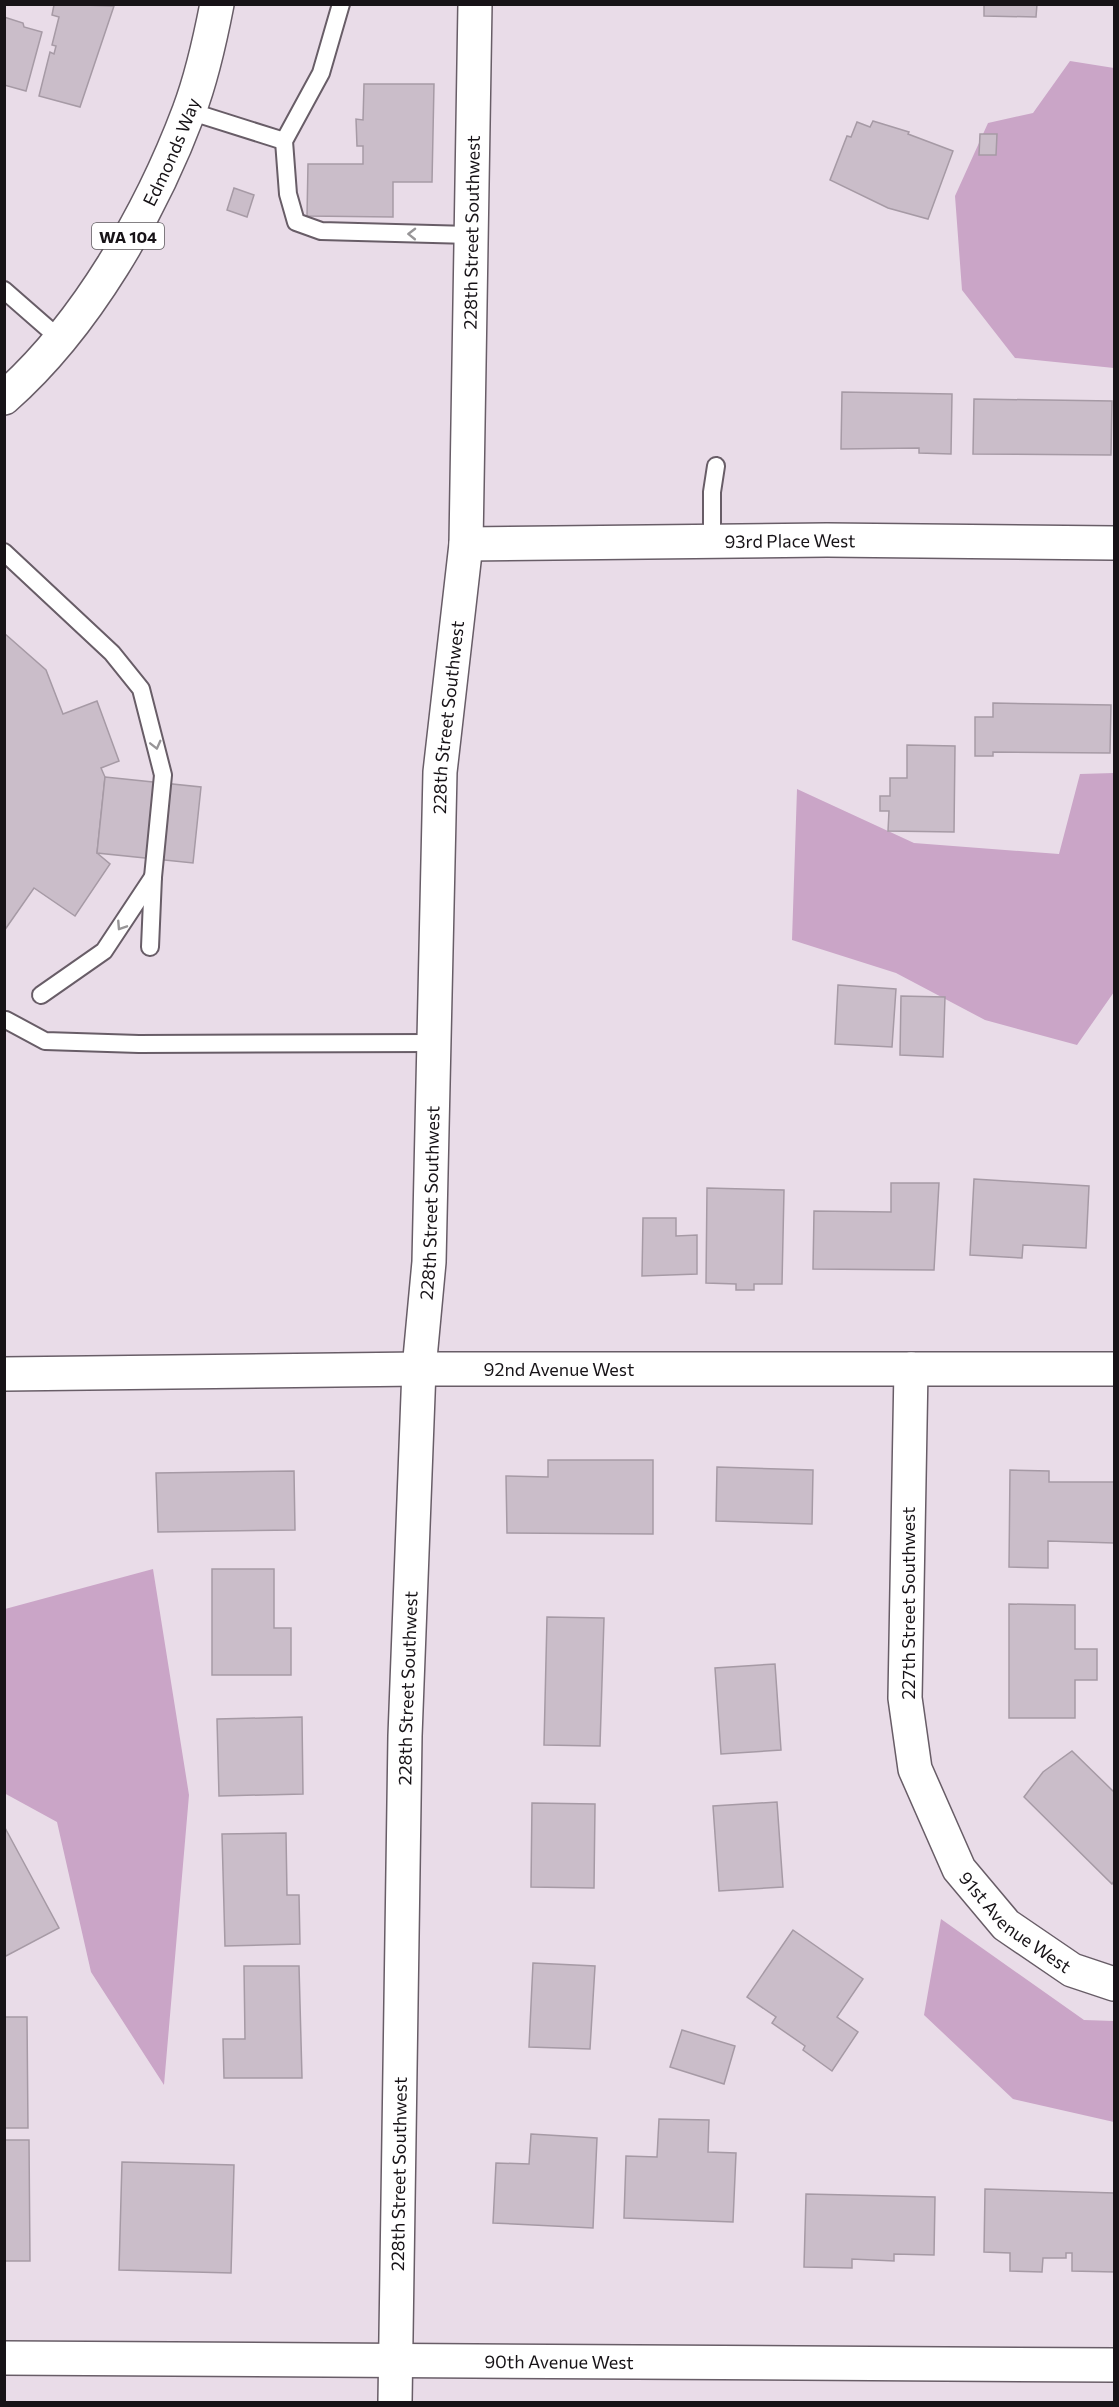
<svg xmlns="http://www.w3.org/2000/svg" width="1119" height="2407" font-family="Commissioner,sans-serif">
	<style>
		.green { fill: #caa5c7 }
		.building { fill: #cabdc9; stroke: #a69aa5; stroke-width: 1.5 }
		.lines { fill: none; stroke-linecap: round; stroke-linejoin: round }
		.service-casing { stroke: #685d67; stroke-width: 20 }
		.minor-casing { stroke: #685d67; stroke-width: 36 }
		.tertiary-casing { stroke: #685d67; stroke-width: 36 }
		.primary-casing { stroke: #685d67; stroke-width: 36 }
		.service { stroke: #fff; stroke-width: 16 }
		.minor { stroke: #fff; stroke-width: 33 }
		.tertiary { stroke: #fff; stroke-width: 33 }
		.primary { stroke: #fff; stroke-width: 33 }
		.oneway { stroke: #979597 }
		.labels { text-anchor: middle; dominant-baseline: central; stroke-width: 4.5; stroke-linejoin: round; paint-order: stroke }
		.shield { fill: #fff; stroke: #5d5a5d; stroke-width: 1.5 }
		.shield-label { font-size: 16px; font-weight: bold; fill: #171317 }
		.street-label { font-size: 18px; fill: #171317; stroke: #fff }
	</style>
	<rect width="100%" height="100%" fill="#e9dce8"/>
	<g class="green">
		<polygon points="1070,61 1114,68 1114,368 1015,358 962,290 955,196 988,123 1033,113"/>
		<polygon points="1114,773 1114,992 1077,1045 985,1020 896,973 792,940 797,789 914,843 1059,854 1080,774"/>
		<polygon points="153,1569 189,1795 164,2085 91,1972 57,1822 4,1793 5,1609"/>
		<polygon points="941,1919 1084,2020 1114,2021 1114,2122 1013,2099 924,2015"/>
	</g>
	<g class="building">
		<polygon points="50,4 114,6 80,107 39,96 50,52 54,54 56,46 52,45 59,17 52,15 54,5"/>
		<polygon points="984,4 1037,4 1036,17 984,16"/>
		<polygon points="4,17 23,23 24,27 42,32 26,91 4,85"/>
		<polygon points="364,84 434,84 432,182 393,182 393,217 307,216 308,164 363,164 363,146 357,146 356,119 363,120"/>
		<polygon points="873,121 909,132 908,134 953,151 928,219 888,208 830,180 847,136 851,137 857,122 870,127"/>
		<polygon points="980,134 997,134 996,155 979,155"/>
		<polygon points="234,188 254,195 247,217 227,210"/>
		<polygon points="842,392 952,394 951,454 919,453 919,448 841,449"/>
		<polygon points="974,399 1112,401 1111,455 973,454"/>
		<polygon points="4,633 46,670 63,714 97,701 119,761 101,768 105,777 97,853 110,864 75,916 34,888 4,931"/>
		<polygon points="993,703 1111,705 1110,753 993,752 993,756 975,756 975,717 993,717"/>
		<polygon points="907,745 955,746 954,832 888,831 889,811 880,811 880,796 890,796 890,778 907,778"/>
		<polygon points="105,777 201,787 193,863 97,853"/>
		<polygon points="838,985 896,989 892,1047 835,1044"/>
		<polygon points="901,996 945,997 943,1057 900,1055"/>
		<polygon points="974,1179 1089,1186 1086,1248 1023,1245 1022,1258 970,1255"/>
		<polygon points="891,1183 939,1183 934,1270 813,1269 814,1211 891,1212"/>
		<polygon points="707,1188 784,1190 782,1284 754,1284 754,1290 736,1290 736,1284 706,1283"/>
		<polygon points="643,1218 676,1218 676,1236 697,1235 697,1274 642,1276"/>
		<polygon points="548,1460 653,1460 653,1534 507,1533 506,1476 548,1477"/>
		<polygon points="717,1467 813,1470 812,1524 716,1521"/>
		<polygon points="1010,1470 1049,1471 1049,1482 1114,1482 1114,1543 1048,1541 1048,1568 1009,1567"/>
		<polygon points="294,1471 295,1530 158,1532 156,1473"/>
		<polygon points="212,1569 274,1569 274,1628 291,1628 291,1675 212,1675"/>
		<polygon points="1009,1604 1075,1605 1075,1649 1097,1649 1097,1680 1075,1680 1075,1718 1009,1718"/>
		<polygon points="547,1617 604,1618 600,1746 544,1745"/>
		<polygon points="775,1664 781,1750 721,1754 715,1668"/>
		<polygon points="302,1717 303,1794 219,1796 217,1719"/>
		<polygon points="1072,1751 1114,1792 1114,1881 1112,1884 1024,1797 1043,1772"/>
		<polygon points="777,1802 783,1887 719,1891 713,1806"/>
		<polygon points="532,1803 595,1804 594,1888 531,1887"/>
		<polygon points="4,1826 59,1928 6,1956 4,1953"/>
		<polygon points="286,1833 287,1895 299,1895 300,1944 225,1946 222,1834"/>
		<polygon points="793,1930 863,1979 837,2017 858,2032 832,2071 803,2050 805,2046 772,2023 776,2017 747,1997"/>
		<polygon points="533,1963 595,1966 590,2049 529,2047"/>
		<polygon points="244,1966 299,1966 302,2078 224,2078 223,2039 245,2039"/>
		<polygon points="4,2017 27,2017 28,2128 4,2128"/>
		<polygon points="682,2030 735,2046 724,2084 670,2067"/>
		<polygon points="659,2119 709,2120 708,2152 736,2153 733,2222 624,2218 626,2156 657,2157"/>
		<polygon points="531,2134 597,2138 593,2228 493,2223 496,2163 529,2164"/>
		<polygon points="4,2140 29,2140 30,2261 4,2261"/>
		<polygon points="122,2162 234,2165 231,2273 119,2270"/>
		<polygon points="985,2189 1114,2193 1114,2272 1072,2271 1072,2253 1066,2253 1066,2258 1043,2258 1042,2272 1010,2271 1010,2253 984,2252"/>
		<polygon points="806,2194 935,2197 934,2255 894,2254 894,2261 852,2259 852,2268 804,2267"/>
	</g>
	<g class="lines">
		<g class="service-casing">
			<g id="service">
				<polyline points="341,4 321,73 284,141 288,194 296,222 321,231 470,235"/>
				<polyline points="189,111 284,141"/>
				<polyline points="4,290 60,339"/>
				<polyline points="712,542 712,492 716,466"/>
				<polyline points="4,552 112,653 141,689 163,775 153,877 150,947"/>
				<polyline points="41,995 104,951 153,877"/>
				<polyline points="6,1020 45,1041 139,1044 434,1043"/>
			</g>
		</g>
		<g class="minor-casing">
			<g id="minor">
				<path id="s1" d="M466 544 827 540 1114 543"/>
				<path id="s2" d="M911 1369 905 1698 915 1769 959 1869 1006 1925 1072 1970 1114 1984"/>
				<path id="s3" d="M4 1374 419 1369H1114"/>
				<path id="s4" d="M4 2358 1114 2365"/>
			</g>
		</g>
		<g class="tertiary-casing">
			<g id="tertiary">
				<path id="s5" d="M395 2402 405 1736 419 1369 429 1262 440 772 466 544 475 4"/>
			</g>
		</g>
		<g class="primary-casing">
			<g id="primary">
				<path id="s6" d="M4 398C86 326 151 212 189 111 202 77 210 40 217 4"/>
			</g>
		</g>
		<use href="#service" class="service"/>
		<use href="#minor" class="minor"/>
		<use href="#tertiary" class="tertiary"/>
		<use href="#primary" class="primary"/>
	</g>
	<defs><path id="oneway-chevron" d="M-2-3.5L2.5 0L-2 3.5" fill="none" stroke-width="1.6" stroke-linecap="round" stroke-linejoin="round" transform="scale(1.5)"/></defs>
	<g class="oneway">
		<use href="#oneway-chevron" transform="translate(412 234) rotate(-179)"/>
		<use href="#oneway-chevron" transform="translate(156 745) rotate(76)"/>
		<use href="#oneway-chevron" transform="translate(121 926) rotate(123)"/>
	</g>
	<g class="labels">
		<rect class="shield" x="92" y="223" width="72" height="26" rx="4.5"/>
		<g class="shield-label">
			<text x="128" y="236">WA 104</text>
		</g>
		<g class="street-label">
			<text stroke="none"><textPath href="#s6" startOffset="300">Edmonds Way</textPath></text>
			<text stroke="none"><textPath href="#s5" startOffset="2172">228th Street Southwest</textPath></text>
			<text stroke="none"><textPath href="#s1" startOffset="324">93rd Place West</textPath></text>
			<text stroke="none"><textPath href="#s5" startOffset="1686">228th Street Southwest</textPath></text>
			<text stroke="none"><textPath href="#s5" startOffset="1200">228th Street Southwest</textPath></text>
			<text stroke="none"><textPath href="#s3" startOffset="555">92nd Avenue West</textPath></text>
			<text transform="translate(908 1603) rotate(-90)">227th Street Southwest</text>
			<text stroke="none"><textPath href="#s5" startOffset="714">228th Street Southwest</textPath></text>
			<text stroke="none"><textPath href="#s2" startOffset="588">91st Avenue West</textPath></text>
			<text stroke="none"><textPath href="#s5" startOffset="228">228th Street Southwest</textPath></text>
			<text stroke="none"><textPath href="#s4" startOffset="555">90th Avenue West</textPath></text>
		</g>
	</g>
	<rect width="1119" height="2407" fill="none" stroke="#171317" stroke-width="12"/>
</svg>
